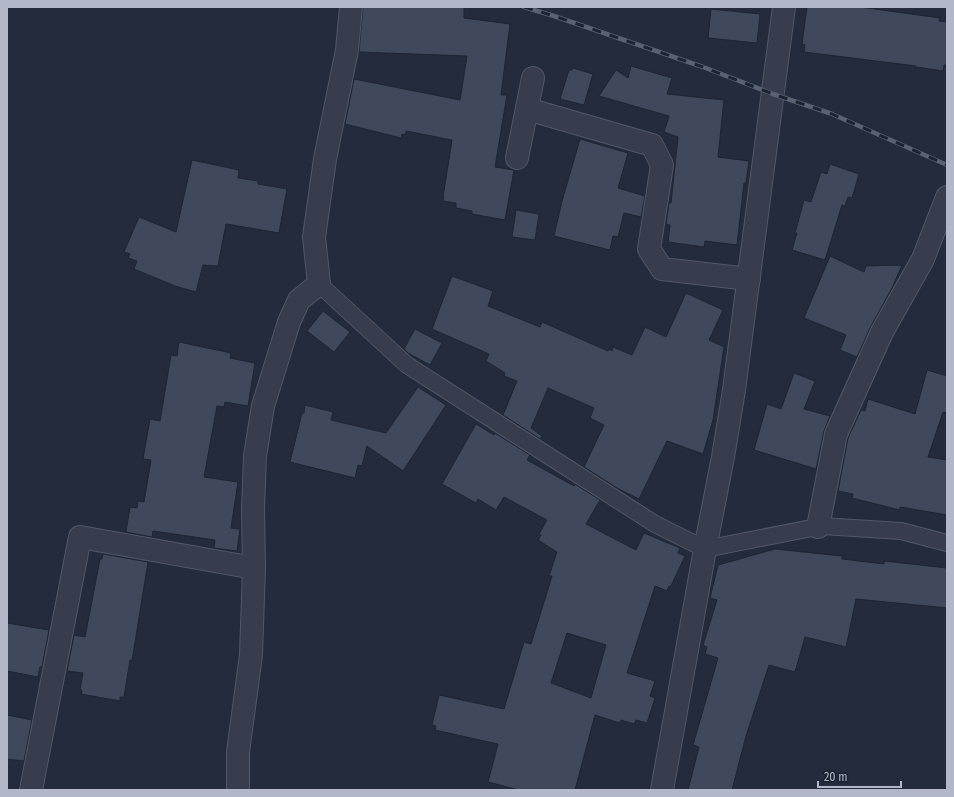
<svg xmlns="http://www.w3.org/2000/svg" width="954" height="797" font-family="'Fira Sans Condensed',sans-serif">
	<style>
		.building { fill: #3f495b; stroke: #1e2533; fill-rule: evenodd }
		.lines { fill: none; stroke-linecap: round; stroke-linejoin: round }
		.service-casing { stroke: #525867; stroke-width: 18 }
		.minor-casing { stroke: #525867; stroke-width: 24 }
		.service { stroke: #373d4c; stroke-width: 16 }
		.minor { stroke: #373d4c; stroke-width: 22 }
		.rail-casing { stroke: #596173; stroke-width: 4.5 }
		.rail { stroke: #1c2331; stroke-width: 3; stroke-dasharray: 9; stroke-linecap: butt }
	</style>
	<rect width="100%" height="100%" fill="#232b3c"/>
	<g class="building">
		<polygon points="363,7 464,7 464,18 510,24 501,95 507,95 495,167 514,170 505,220 472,214 472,211 456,208 456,203 443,201 444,197 443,197 452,140 406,131 405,135 402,134 401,138 345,124 354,79 460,100 467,56 359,52"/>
		<polygon points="807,7 860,7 940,18 939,21 947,22 947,65 944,65 943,71 916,67 916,66 804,52 805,45 802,44"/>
		<polygon points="711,9 760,14 757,43 708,38"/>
		<polygon points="631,66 672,78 667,94 724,100 718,157 749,161 746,183 744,183 737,245 705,241 704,247 668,242 670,225 666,224 669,203 671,203 678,137 664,132 669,116 599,96 616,70 628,78"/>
		<polygon points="573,68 593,74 584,105 560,99 569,70 572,70"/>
		<polygon points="580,139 628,153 618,188 645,196 641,217 624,213 618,237 613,236 610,250 554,236 562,201"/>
		<polygon points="192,160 239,170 238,178 258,181 258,184 287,189 279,233 226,224 218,266 203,265 196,292 175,286 134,269 137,261 128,258 130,254 124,252 139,217 176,232"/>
		<polygon points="830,164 859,174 852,198 848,197 845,206 842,205 825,260 792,250 797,233 795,233 804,200 811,202 821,172 827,174"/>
		<polygon points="516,210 539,214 535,240 512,237"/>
		<polygon points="830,256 864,272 866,266 902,265 892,288 871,326 857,357 840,350 846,335 804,318"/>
		<polygon points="452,276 493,291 488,306 540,327 542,322 608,351 609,349 612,351 613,347 632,355 645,327 666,337 686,293 723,310 709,340 724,347 713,420 703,454 667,441 639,499 617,488 584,467 604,425 590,418 594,408 548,388 531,428 542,436 540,439 503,415 517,381 504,376 505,373 486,361 489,354 432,329"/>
		<polygon points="323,311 350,332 334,352 307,331"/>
		<polygon points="415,329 442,343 430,365 408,353 404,349"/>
		<polygon points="179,342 231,353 230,358 255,363 248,406 225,402 224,407 217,406 204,477 238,482 231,528 240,529 237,551 214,548 215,540 153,531 152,537 126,532 130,507 137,508 138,501 144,502 151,460 143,459 150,419 160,421 171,355 177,356"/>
		<polygon points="927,370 947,376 947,413 943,412 928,457 947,460 947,515 900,507 900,510 852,498 853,494 838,491 848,438 861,410 865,411 868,399 915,414"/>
		<polygon points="794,373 815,381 804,409 830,416 824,431 816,469 754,450 767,404 781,409"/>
		<polygon points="418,387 446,405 403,471 367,446 362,466 358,465 355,478 290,462 302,413 304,413 305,405 333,412 331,420 386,433"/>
		<path d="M476 424 494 435 495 433 530 455 527 460 574 486 575 484 600 500 586 524 636 550 644 533 680 548 678 553 685 556 671 586H669L667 591 655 586 627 673 655 681 650 696 655 698 647 723 636 720 634 724 621 720 620 723 595 715 575 790H519L488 782 498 744 435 730 436 726 432 725 439 695 504 709 524 642 531 644 552 576H549L557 552 538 540 541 535 539 534 547 520 504 497 496 510 478 499 476 503 442 484ZM567 633 606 645 591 698 551 683Z"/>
		<polygon points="775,549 842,556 842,559 884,564 884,561 947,568 947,608 856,599 846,647 805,637 795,672 769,665 746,736 732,790 688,790 699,747 693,745 718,658 705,654 707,647 703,645 717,600 710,598 718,565"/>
		<polygon points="103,554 148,562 132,661 130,660 124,697 120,697 120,701 81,694 82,690 80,690 83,673 67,671 74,635 85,637 100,559 102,559"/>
		<polygon points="7,623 49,630 42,667 40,667 38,677 7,671"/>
		<polygon points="7,715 32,720 24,761 7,759"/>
	</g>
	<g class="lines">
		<g class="service-casing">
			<polyline id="service" points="319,284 407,365 655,524 705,549 822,526 901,531 947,543"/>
		</g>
		<g class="minor-casing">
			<g id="minor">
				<polyline points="527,109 652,145 662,165 649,249 662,269 749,279"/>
				<polyline points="517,158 533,78"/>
				<polyline points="818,527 836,434 882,332 923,259 947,197"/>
				<polyline points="31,790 80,537 254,568"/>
				<polyline points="238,790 238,752 251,655 254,568 253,509 255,456 263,406 289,322 299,300 319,284 314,237 325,159 347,50 351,7"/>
				<polyline points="662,790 705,549 723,457 734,390 784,7"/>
			</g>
		</g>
		<use href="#service" class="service"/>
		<use href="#minor" class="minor"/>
		<g class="rail-casing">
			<polyline id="rail" points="524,7 554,16 703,67 773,94 832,114 947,165"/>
		</g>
		<use href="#rail" class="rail"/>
	</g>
	<rect width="954" height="797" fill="none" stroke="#b2b8c7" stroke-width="16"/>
	<path d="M818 781v6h83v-6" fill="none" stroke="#b2b8c7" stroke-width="2"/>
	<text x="824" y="781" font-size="12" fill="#b2b8c7" stroke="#1c2331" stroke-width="3" paint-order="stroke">20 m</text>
</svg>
